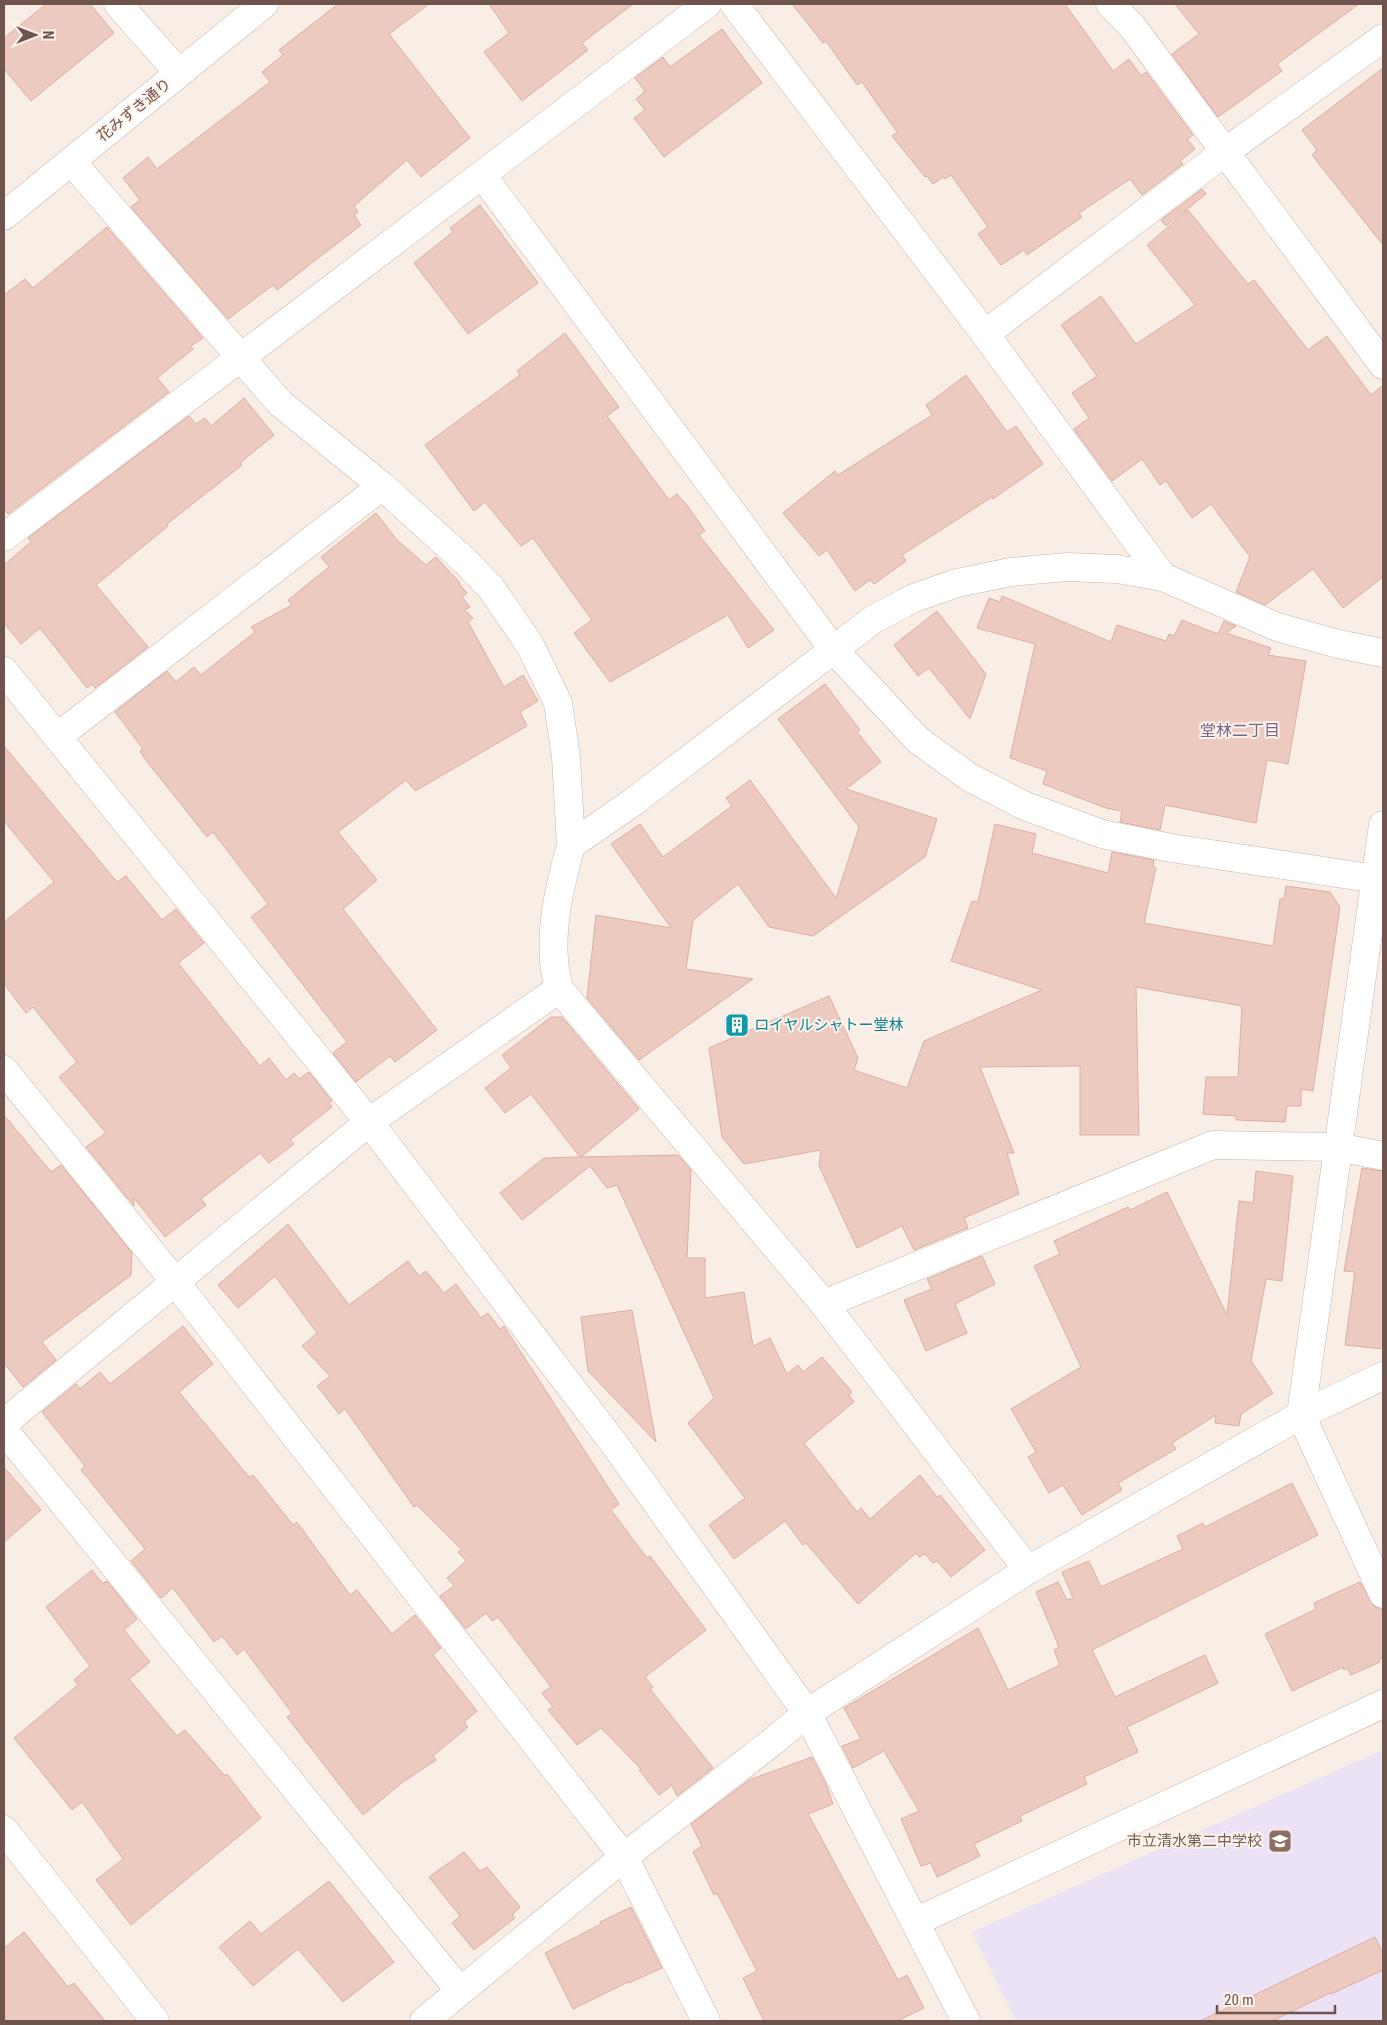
<svg xmlns="http://www.w3.org/2000/svg" width="1387" height="2025" font-family="'Roboto Condensed','Noto Sans JP',sans-serif">
	<style>
		.education { fill: #ebe2f6 }
		.building { fill: #eccac0; stroke: #dcaea2 }
		.lines { fill: none; stroke-linecap: round; stroke-linejoin: round }
		.street-casing { stroke: #c9b5ad; stroke-width: 29 }
		.secondary-casing { stroke: #ceb6ae; stroke-width: 29 }
		.street { stroke: #fff; stroke-width: 28 }
		.secondary { stroke: #fff; stroke-width: 28 }
		.labels { text-anchor: middle; dominant-baseline: central; stroke-width: 4; stroke-linejoin: round; paint-order: stroke }
		.street-label { font-size: 15px; fill: #6f544d; stroke: #fdf3eb }
		.culture-label { font-size: 15px; fill: #0d838f; stroke: #fdf3eb; text-anchor: start }
		.education-label { font-size: 15px; fill: #785e54; stroke: #fdf3eb; text-anchor: end }
		.neighbourhood-label { font-size: 16px; fill: #78668c; stroke: #fdf3eb }
	</style>
	<rect width="100%" height="100%" fill="#f9eee5"/>
	<polygon class="education" points="1383,1750 1383,2021 1016,2021 972,1932"/>
	<g class="building">
		<polygon points="46,4 90,4 114,33 31,101 4,69 4,38"/>
		<polygon points="338,4 429,4 389,34 470,138 421,177 407,160 354,206 358,212 354,215 361,225 277,290 273,285 228,319 131,207 140,200 123,178 148,157 157,169 270,82 262,72 283,55 279,50"/>
		<polygon points="489,4 633,4 582,43 588,50 522,101 484,52 509,33"/>
		<polygon points="792,4 1065,4 1113,71 1129,59 1141,76 1146,72 1193,135 1187,139 1195,149 1180,161 1183,164 1142,195 1130,179 1079,213 1082,217 1027,255 1024,250 1001,265 978,234 988,227 951,175 945,179 943,177 933,184 927,176 925,177 892,136 897,132 862,82 857,85 826,41 823,43"/>
		<polygon points="1175,4 1359,4 1277,64 1282,71 1218,117 1172,54 1199,34"/>
		<polygon points="722,29 762,83 664,157 634,118 645,110 636,99 645,91 635,78 663,57 670,67"/>
		<polygon points="1383,68 1383,245 1312,155 1317,150 1302,130"/>
		<polygon points="1202,189 1206,194 1166,226 1161,220"/>
		<polygon points="480,205 538,283 468,334 414,263 453,232 450,228"/>
		<polygon points="1188,210 1248,284 1254,280 1308,350 1327,336 1371,395 1383,385 1383,577 1343,608 1313,569 1265,605 1236,592 1250,557 1211,504 1192,518 1166,481 1160,485 1142,459 1112,481 1074,429 1089,418 1072,393 1097,376 1061,325 1101,296 1136,344 1195,305 1147,245"/>
		<polygon points="107,227 203,338 191,346 193,349 157,378 169,392 8,514 4,509 4,295 25,279 33,288"/>
		<polygon points="565,333 619,407 607,416 669,500 677,494 687,505 705,531 699,535 774,630 748,648 728,615 610,682 574,633 592,620 533,538 521,546 485,502 474,511 425,445 520,375 517,371"/>
		<polygon points="966,375 1007,432 1016,426 1043,464 993,499 992,497 902,555 906,561 874,584 870,580 855,591 827,550 819,556 783,513 835,471 838,475 932,415 926,405"/>
		<polygon points="244,398 274,435 240,463 242,465 167,524 168,526 96,585 148,647 95,688 92,684 87,688 40,628 21,644 4,623 4,565 31,542 28,538 189,416 196,424 205,418 211,426"/>
		<polygon points="376,513 397,540 426,565 436,557 460,583 459,584 467,593 462,597 470,607 465,610 473,618 468,622 504,687 523,675 538,701 520,712 527,726 415,791 406,780 338,832 377,880 343,909 437,1030 395,1062 390,1056 356,1082 333,1053 347,1042 251,917 268,904 213,832 207,837 145,759 140,751 143,749 115,712 167,671 176,682 194,667 201,675 255,632 251,627 292,605 288,600 329,567 321,557"/>
		<polygon points="1002,596 1111,642 1117,625 1166,641 1169,634 1174,636 1182,620 1218,634 1224,621 1236,626 1226,633 1271,648 1268,655 1306,661 1288,764 1267,760 1256,823 1165,805 1160,830 1120,822 1122,811 1106,808 1043,784 1047,771 1010,758 1035,644 977,628 989,598 1000,602"/>
		<polygon points="937,611 986,674 970,719 929,668 918,676 894,645"/>
		<polygon points="825,684 860,730 857,732 881,762 846,789 937,819 925,857 813,936 769,927 738,884 693,920 686,969 753,979 639,1060 587,998 596,915 671,928 611,844 640,824 663,857 732,806 726,798 750,780 836,898 859,827 778,719"/>
		<polygon points="4,746 117,882 126,876 162,920 176,909 204,943 178,963 260,1066 269,1058 286,1080 294,1073 299,1079 309,1072 332,1101 329,1103 332,1107 290,1140 294,1144 269,1163 260,1153 201,1199 206,1205 165,1237 134,1198 134,1206 86,1147 106,1133 59,1077 77,1062 33,1007 26,1013 4,984 4,922 54,882 4,821"/>
		<polygon points="995,824 1036,834 1032,853 1108,873 1112,852 1154,860 1153,867 1156,868 1144,923 1273,946 1280,899 1284,899 1286,886 1330,892 1340,907 1313,1091 1301,1089 1301,1106 1287,1106 1285,1122 1236,1120 1236,1116 1203,1114 1206,1077 1238,1077 1242,1006 1136,987 1139,1135 1080,1135 1080,1066 980,1067 1014,1153 1007,1153 1019,1194 964,1218 968,1228 914,1250 902,1226 857,1248 819,1166 821,1150 744,1164 722,1137 709,1048 829,996 858,1058 854,1070 907,1088 924,1041 1042,990 951,961 972,901 978,902"/>
		<polygon points="551,1017 562,1017 639,1109 581,1157 678,1155 691,1170 687,1258 705,1258 705,1298 744,1292 753,1346 770,1338 787,1374 798,1365 803,1372 822,1357 852,1392 849,1395 854,1402 804,1443 857,1512 861,1508 870,1519 920,1475 937,1497 940,1495 985,1550 951,1577 937,1561 933,1563 925,1554 919,1557 916,1553 858,1604 806,1543 803,1545 785,1521 734,1559 709,1525 745,1498 688,1423 714,1398 617,1185 607,1188 590,1166 522,1220 500,1193 544,1158 580,1157 531,1094 505,1113 485,1088 511,1068 502,1055"/>
		<polygon points="4,1115 51,1172 61,1165 132,1253 131,1275 42,1342 56,1360 23,1387 4,1363"/>
		<polygon points="1362,1168 1383,1171 1383,1349 1345,1345 1355,1272 1344,1271"/>
		<polygon points="1256,1171 1293,1176 1282,1281 1266,1279 1251,1361 1273,1393 1241,1414 1239,1426 1215,1423 1216,1415 1172,1443 1176,1449 1118,1483 1122,1490 1082,1515 1063,1485 1049,1493 1028,1457 1036,1452 1011,1409 1081,1367 1034,1266 1060,1254 1054,1241 1128,1207 1130,1210 1167,1192 1227,1315 1239,1201 1253,1203"/>
		<polygon points="288,1224 349,1305 408,1261 419,1276 426,1271 444,1293 456,1284 481,1318 488,1313 500,1329 504,1326 619,1504 611,1510 647,1558 650,1556 706,1630 645,1677 653,1687 650,1689 713,1768 677,1796 672,1785 659,1795 639,1770 641,1769 601,1728 577,1745 548,1710 553,1707 542,1693 551,1687 498,1617 492,1621 486,1613 466,1629 440,1596 454,1586 447,1578 466,1561 458,1552 462,1550 417,1505 414,1507 345,1409 339,1414 317,1386 330,1376 302,1346 317,1333 275,1276 238,1308 218,1285"/>
		<polygon points="982,1256 995,1284 955,1304 967,1333 926,1351 904,1300 932,1289 927,1279"/>
		<polygon points="632,1310 656,1442 588,1371 581,1317"/>
		<polygon points="183,1326 213,1364 179,1392 249,1477 253,1475 293,1525 297,1522 350,1595 357,1590 392,1634 415,1615 441,1648 433,1655 477,1711 464,1722 468,1727 433,1756 436,1760 403,1782 363,1815 287,1717 292,1713 244,1649 237,1655 222,1636 214,1642 173,1588 161,1598 131,1561 145,1549 81,1470 85,1466 42,1412 76,1384 80,1389 100,1372 110,1384"/>
		<polygon points="4,1467 41,1510 4,1542"/>
		<polygon points="1292,1483 1318,1535 1092,1650 1115,1697 1205,1655 1218,1683 1127,1727 1138,1752 1084,1777 1087,1784 1020,1816 1022,1821 974,1844 980,1856 937,1877 931,1863 921,1866 901,1819 919,1811 884,1751 853,1768 842,1746 861,1739 844,1708 978,1628 1008,1690 1060,1665 1054,1650 1059,1647 1036,1592 1058,1582 1067,1600 1073,1598 1062,1572 1089,1561 1101,1587 1183,1549 1177,1536 1203,1523 1205,1527"/>
		<polygon points="92,1570 103,1584 107,1581 137,1619 124,1630 150,1662 129,1679 177,1736 185,1730 225,1776 227,1774 261,1818 131,1925 96,1880 123,1859 82,1802 72,1810 14,1738 78,1685 74,1680 90,1666 46,1607"/>
		<polygon points="1360,1582 1374,1606 1383,1609 1383,1657 1379,1660 1380,1662 1351,1675 1347,1668 1344,1670 1343,1667 1292,1691 1265,1634 1316,1609 1314,1603"/>
		<polygon points="812,1757 826,1784 833,1804 808,1814 898,1980 907,1975 924,2008 897,2021 764,2021 743,1978 757,1971 717,1893 714,1895 693,1852 702,1846 691,1824 749,1780"/>
		<polygon points="464,1852 480,1871 487,1867 520,1907 512,1915 515,1918 474,1950 452,1923 460,1916 429,1877"/>
		<polygon points="329,1881 394,1962 343,2002 298,1949 253,1986 219,1947 250,1921 261,1934"/>
		<polygon points="631,1907 662,1968 629,1983 628,1982 573,2009 545,1953 601,1924 600,1922"/>
		<polygon points="24,1932 68,1987 74,1983 105,2021 4,2021 4,1948"/>
		<polygon points="1375,1937 1383,1954 1383,1970 1331,1994 1330,1993 1272,2021 1200,2021"/>
	</g>
	<g class="lines">
		<g class="street-casing">
			<g id="street">
				<polyline points="118,4 179,73"/>
				<polyline points="734,4 985,334 1163,577"/>
				<polyline points="1110,4 1131,25 1383,365"/>
				<polyline points="71,161 280,403 382,486 465,561 491,588 530,645 558,703 566,757 571,845"/>
				<polyline points="482,175 833,649 918,740 969,777 1025,806 1102,834 1171,848 1383,880"/>
				<polyline points="985,334 1225,152 1383,38"/>
				<polyline points="4,537 707,4"/>
				<polyline points="4,671 369,1122 615,1445 807,1713 966,2021"/>
				<polyline points="57,737 382,486"/>
				<polyline points="1383,825 1301,1415 1383,1594"/>
				<polyline points="559,989 824,1304 1028,1570"/>
				<polyline points="4,1070 176,1283 624,1857 706,2021"/>
				<polyline points="824,1304 1213,1145 1338,1147 1383,1156"/>
				<path d="M4 1423 369 1122 559 989C557 979 554 969 554 959 551 920 561 882 571 845L633 802 874 619 914 598 957 583 1011 572 1067 567 1117 569 1163 577 1277 627 1338 644 1383 653"/>
				<polyline points="4,1430 460,1991"/>
				<polyline points="915,1922 1383,1704"/>
				<polyline points="424,2021 624,1857 776,1739 807,1713 1028,1570 1301,1415 1383,1376"/>
			</g>
		</g>
		<g class="secondary-casing">
			<g id="secondary">
				<polyline points="4,216 264,4"/>
				<polyline points="4,1830 155,2021"/>
			</g>
		</g>
		<use href="#street" class="street"/>
		<use href="#secondary" class="secondary"/>
	</g>
	<defs>
		<g id="building-square" transform="scale(1.25)"><rect x="-9" y="-9" width="18" height="18" rx="4" fill="#0f9aa8" stroke="#fdf3eb"/><path d="M-4-6H4V6H1V3H-1V6H-4ZM-2.5-4.3h1.7v1.8h-1.7ZM.8-4.3h1.7v1.8H.8ZM-2.5-1h1.7V.8h-1.7ZM.8-1h1.7V.8H.8Z" fill="#fff"/></g>
		<g id="school-square" transform="scale(1.25)"><rect x="-9" y="-9" width="18" height="18" rx="4" fill="#8d6e63" stroke="#fdf3eb"/><path d="M0-5L7-2L0 1L-7-2ZM-4 1L0 2.5L4 1V4Q0 6-4 4Z" fill="#fff"/></g>
	</defs>
	<g fill-rule="evenodd">
		<use href="#building-square" x="737" y="1025"/>
		<use href="#school-square" x="1280" y="1841"/>
	</g>
	<g class="labels">
		<g class="street-label">
			<text transform="translate(134 110) rotate(-39)">花みずき通り</text>
		</g>
		<g class="culture-label">
			<text x="754" y="1025">ロイヤルシャトー堂林</text>
		</g>
		<g class="education-label">
			<text x="1262" y="1841">市立清水第二中学校</text>
		</g>
		<g class="neighbourhood-label">
			<text x="1240" y="730">堂林二丁目</text>
		</g>
	</g>
	<rect width="1387" height="2025" fill="none" stroke="#6f544d" stroke-width="10"/>
	<g transform="translate(35 35) rotate(90)" stroke="#fdf3eb" stroke-width="4" paint-order="stroke">
	<path d="M0-4L9 19L0 12L-9 19Z" fill="#6f544d"/>
	<text y="-8" font-size="14" font-weight="bold" text-anchor="middle" fill="#6f544d">N</text>
	</g>
	<path d="M1217 2005v8h118v-8" fill="none" stroke="#6f544d" stroke-width="2.5"/>
	<text x="1224" y="2005" font-size="15" fill="#6f544d" stroke="#fdf3eb" stroke-width="4" paint-order="stroke">20 m</text>
</svg>
